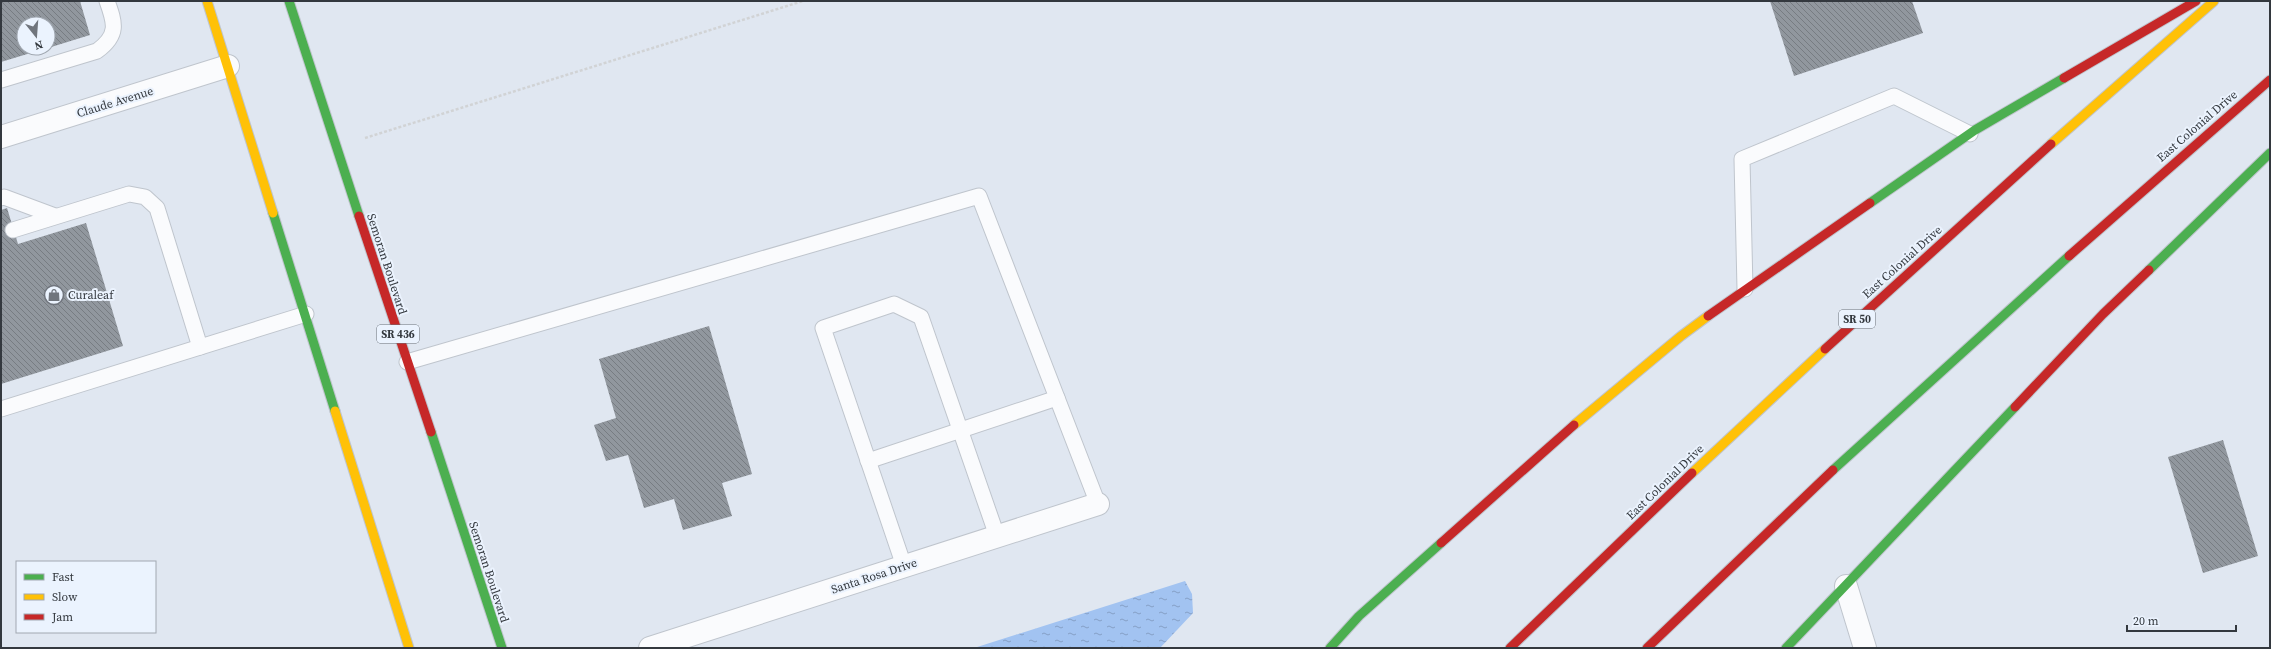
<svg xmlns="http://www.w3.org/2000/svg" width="2271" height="649" font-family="'Source Serif 4',serif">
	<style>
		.water { fill: url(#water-ripples) }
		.building { fill: url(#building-back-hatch) }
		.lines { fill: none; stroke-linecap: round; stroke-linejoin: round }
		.lane-casing { stroke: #bfc5cd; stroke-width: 17 }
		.street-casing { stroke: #bfc5cd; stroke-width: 24 }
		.fast-casing { stroke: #bfc5cd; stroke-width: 11 }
		.slow-casing { stroke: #bfc5cd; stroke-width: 11 }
		.jam-casing { stroke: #bfc5cd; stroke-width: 11 }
		.path { stroke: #d1d3d5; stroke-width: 2.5; stroke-dasharray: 3 2; stroke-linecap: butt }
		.lane { stroke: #fafbfd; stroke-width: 15 }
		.street { stroke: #fafbfd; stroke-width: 22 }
		.fast { stroke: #4caf50; stroke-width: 9 }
		.slow { stroke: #ffc107; stroke-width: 9 }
		.jam { stroke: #c62828; stroke-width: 9 }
		.labels { text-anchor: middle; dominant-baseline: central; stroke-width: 4; stroke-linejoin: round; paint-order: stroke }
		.shield { fill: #ebf3fe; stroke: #6a7078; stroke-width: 1 }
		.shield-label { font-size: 11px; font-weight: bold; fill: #33383e }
		.street-label { font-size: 12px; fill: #33383e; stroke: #ebf3fe }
		.poi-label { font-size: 12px; fill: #33383e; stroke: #ebf3fe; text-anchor: start }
	</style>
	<defs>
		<pattern id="water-ripples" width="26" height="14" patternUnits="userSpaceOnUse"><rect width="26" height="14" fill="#a2c3f1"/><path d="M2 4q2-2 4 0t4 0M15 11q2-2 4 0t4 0" fill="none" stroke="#859fc5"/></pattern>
		<pattern id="building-back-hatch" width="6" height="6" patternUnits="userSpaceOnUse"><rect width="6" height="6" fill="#91979e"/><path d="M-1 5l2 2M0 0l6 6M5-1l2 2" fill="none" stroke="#777c82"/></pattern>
	</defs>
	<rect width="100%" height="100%" fill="#e0e7f1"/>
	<polygon class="water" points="1185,581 1192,594 1193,613 1160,648 974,648"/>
	<g class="building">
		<polygon points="1,1 80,1 90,35 48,48 48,24 24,24 24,48 47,48 1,62"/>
		<polygon points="1770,1 1912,1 1923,33 1794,76"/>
		<polygon points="7,208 18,244 86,223 123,346 1,384 1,210"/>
		<polygon points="709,326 752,474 722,483 732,516 683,530 674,499 644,508 628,455 606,461 594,425 616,418 599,359"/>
		<polygon points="2223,440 2258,556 2203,573 2168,457"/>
	</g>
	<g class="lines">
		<g class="lane-casing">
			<g id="lane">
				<path d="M1 80 97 51C119 35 115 23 107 1"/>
				<polyline points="1,198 4,197 55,216"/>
				<polyline points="13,230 129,194 145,197 157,208 200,347"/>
				<polyline points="1745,289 1742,159 1894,96 1970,134"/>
				<polyline points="407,362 979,196 1098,504"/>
				<polyline points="1,409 306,314"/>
				<polyline points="868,461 1057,398"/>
				<polyline points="904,566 823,328 894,304 921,317 997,536"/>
			</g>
		</g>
		<g class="street-casing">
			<g id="street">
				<polyline points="1,137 228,66"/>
				<polyline points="1846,586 1865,648"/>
				<polyline points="650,648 1098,504"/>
			</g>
		</g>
		<g class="fast-casing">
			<g id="fast">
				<polyline points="289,1 359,216"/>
				<polyline points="1870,203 1975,130 2064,78"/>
				<polyline points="273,213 335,411"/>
				<polyline points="2149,270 2270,153"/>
				<polyline points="431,432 502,648"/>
				<polyline points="1833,470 2069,256"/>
				<polyline points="1330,648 1359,616 1441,543"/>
				<polyline points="1786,648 2015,407"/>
			</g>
		</g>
		<g class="slow-casing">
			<g id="slow">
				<polyline points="207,1 273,213"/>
				<polyline points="2051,144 2214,1"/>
				<polyline points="335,411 409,648"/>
				<polyline points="1574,425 1681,336 1708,316"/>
				<polyline points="1692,473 1825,349"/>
			</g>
		</g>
		<g class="jam-casing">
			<g id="jam">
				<polyline points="2064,78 2196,1"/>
				<polyline points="359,216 431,432"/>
				<polyline points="2069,256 2270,80"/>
				<polyline points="1708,316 1870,203"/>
				<polyline points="1825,349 2051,144"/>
				<polyline points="2015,407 2103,314 2149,270"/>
				<polyline points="1441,543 1574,425"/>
				<polyline points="1510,648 1692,473"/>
				<polyline points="1647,648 1833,470"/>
			</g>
		</g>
		<polyline class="path" points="365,138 803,1"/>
		<use href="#lane" class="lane"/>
		<use href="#street" class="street"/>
		<use href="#fast" class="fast"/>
		<use href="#slow" class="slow"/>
		<use href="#jam" class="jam"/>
	</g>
	<defs>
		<g id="shop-ring" transform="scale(1)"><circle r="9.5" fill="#ebf3fe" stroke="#70757d" stroke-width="1.5"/><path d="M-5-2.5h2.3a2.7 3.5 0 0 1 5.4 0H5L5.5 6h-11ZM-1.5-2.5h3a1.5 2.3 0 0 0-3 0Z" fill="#70757d"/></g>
	</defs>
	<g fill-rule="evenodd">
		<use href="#shop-ring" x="54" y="295"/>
	</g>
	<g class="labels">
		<g class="shield">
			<rect x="1839" y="310" width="36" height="18" rx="3"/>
			<rect x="377" y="325" width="42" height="18" rx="3"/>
		</g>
		<g class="shield-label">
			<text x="1857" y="319">SR 50</text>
			<text x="398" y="334">SR 436</text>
		</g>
		<g class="street-label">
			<text transform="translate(115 102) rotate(-17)">Claude Avenue</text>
			<text transform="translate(2197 126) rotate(-41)">East Colonial Drive</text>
			<text transform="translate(1902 262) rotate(-42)">East Colonial Drive</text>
			<text transform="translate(387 264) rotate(72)">Semoran Boulevard</text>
			<text transform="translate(1665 482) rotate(-44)">East Colonial Drive</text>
			<text transform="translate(489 572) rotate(72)">Semoran Boulevard</text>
			<text transform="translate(874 576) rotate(-18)">Santa Rosa Drive</text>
		</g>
		<g class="poi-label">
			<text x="68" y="295">Curaleaf</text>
		</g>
	</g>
	<rect width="2271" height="649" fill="none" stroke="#33383e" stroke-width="4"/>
	<rect x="16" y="561" width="140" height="72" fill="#ebf3fe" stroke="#a1a8b1"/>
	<rect x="24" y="574" width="20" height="6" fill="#4caf50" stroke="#a1a8b1"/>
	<text x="52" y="581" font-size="12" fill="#33383e">Fast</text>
	<rect x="24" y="594" width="20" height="6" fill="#ffc107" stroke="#a1a8b1"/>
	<text x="52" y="601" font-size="12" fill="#33383e">Slow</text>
	<rect x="24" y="614" width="20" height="6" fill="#c62828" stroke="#a1a8b1"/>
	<text x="52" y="621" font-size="12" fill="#33383e">Jam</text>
	<g transform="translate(36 36) rotate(163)"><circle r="19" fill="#ebf3fe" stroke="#a1a8b1"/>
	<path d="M0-3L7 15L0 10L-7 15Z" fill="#70757d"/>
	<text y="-6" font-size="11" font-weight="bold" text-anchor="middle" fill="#33383e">N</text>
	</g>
	<path d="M2127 625v6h109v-6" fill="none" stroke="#33383e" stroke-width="2"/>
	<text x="2133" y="625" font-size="12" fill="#33383e" stroke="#ebf3fe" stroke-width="3" paint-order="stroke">20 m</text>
</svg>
